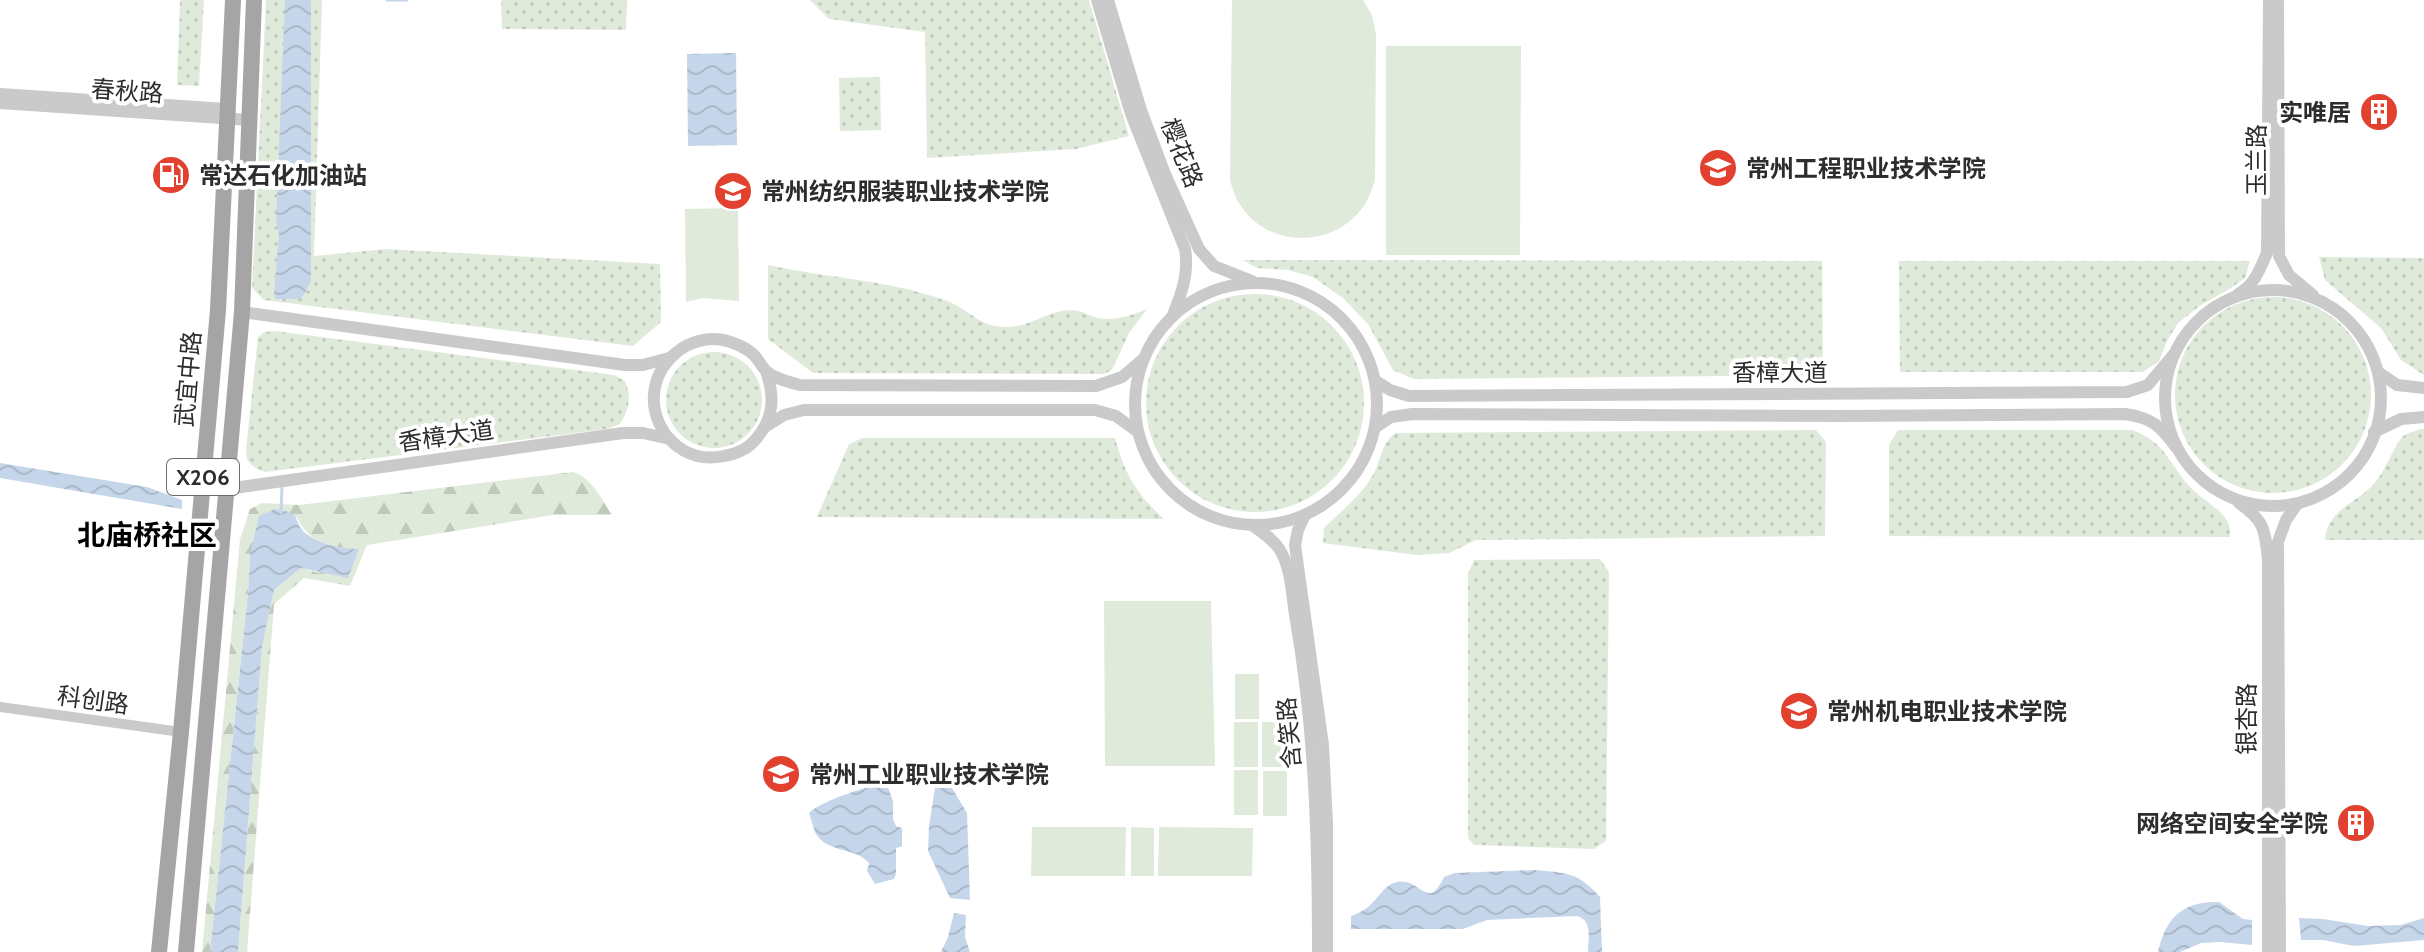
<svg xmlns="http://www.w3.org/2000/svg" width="2424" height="952" font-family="Cabin,'Noto Sans SC',sans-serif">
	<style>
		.green { fill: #e0eada }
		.forest { fill: url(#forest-firs) }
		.park { fill: url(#park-dots) }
		.water { fill: url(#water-waves) }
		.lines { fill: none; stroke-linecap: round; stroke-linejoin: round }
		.stream { stroke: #c6d6ea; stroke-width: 3 }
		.minor { stroke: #cacaca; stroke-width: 10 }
		.tertiary { stroke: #cacaca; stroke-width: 12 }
		.primary { stroke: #a5a5a5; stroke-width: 16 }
		.labels { text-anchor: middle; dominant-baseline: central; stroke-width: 8; stroke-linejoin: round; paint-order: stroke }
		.shield { fill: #fff; stroke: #6c6c6c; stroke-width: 2 }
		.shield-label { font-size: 22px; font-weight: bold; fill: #2d2d2d }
		.street-label { font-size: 24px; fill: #2d2d2d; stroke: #fff }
		.poi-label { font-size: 24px; font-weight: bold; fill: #2d2d2d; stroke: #fff; text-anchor: start }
		.quarter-label { font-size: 28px; font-weight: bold; fill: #000; stroke: #fff }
	</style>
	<defs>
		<pattern id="forest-firs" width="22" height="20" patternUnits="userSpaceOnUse" patternTransform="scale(2)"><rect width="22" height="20" fill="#e0eada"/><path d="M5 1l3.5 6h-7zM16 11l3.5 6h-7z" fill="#c0c9bb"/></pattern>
		<pattern id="park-dots" width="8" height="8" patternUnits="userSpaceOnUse" patternTransform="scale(2)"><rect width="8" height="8" fill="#e0eada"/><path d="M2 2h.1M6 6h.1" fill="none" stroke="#c0c9bb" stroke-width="1.8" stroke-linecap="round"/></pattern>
		<pattern id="water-waves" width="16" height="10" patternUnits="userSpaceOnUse" patternTransform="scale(2)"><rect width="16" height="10" fill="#c6d6ea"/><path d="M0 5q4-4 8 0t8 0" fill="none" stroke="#aab8c9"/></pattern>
	</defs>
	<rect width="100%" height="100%" fill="#fff"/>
	<g class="green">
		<path d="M1232 0H1363L1372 15 1376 35 1375 179C1358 257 1246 258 1230 179Z"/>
		<polygon points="1386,46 1521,46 1520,255 1386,255"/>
		<polygon points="738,208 739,301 703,298 686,302 685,209"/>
		<polygon points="1104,601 1211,601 1215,766 1105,766"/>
		<rect x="1235" y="674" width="24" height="45"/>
		<rect x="1234" y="722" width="24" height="45"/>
		<rect x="1262" y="722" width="24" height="45"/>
		<rect x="1234" y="770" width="24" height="45"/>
		<rect x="1263" y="771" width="24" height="45"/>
		<polygon points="1032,827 1126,827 1125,876 1031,876"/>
		<polygon points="1131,827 1154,828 1154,876 1131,876"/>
		<polygon points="1159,827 1253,828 1252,876 1158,876"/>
	</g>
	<path class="forest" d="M573 472C592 478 601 498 612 515H553L367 545 350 586 304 578 274 604 247 952H238L262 647 274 590 301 568 319 573 358 549C332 547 308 544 297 517L250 555 248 593 210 952H202L240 539 250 509 262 503 299 505Z"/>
	<g class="park">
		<polygon points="180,0 204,0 199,86 177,85"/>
		<polygon points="266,0 322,0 314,256 386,249 660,264 661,322 633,346 264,300 252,288"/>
		<polygon points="501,0 627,0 626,30 502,29"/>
		<polygon points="810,0 1089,0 1129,136 1076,149 927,158 925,32 829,19"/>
		<polygon points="880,77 881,130 840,131 839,78"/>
		<polygon points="2319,257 2424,258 2424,375 2401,360 2381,328 2325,280"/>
		<polygon points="1243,260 1822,261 1823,375 1414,379 1393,370 1368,324 1343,298 1313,277 1288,270 1257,268"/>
		<polygon points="1899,261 2250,261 2245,278 2231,288 2201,305 2178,323 2167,341 2159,361 2143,372 1900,372"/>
		<path d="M768 265C827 278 890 280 947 301 965 307 975 322 995 326 1027 332 1045 310 1071 310 1081 310 1085 314 1094 317 1112 322 1130 316 1147 309L1129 333 1112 370 1104 374 813 373 768 339Z"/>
		<circle cx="1255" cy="403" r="109"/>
		<circle cx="2273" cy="395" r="98"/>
		<path d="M275 331 614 375 625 381C632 398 629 409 620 424L607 429 265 472C253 467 246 464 246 450L258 337 264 332Z"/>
		<circle cx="714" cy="400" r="48"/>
		<path d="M2420 429H2424V540H2325C2327 508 2360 503 2377 480 2385 470 2396 443 2403 436 2407 433 2416 431 2420 429Z"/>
		<path d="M1816 430 1826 442 1825 536 1476 540 1449 553 1417 555 1323 543 1324 528C1342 510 1364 494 1375 471 1382 456 1382 442 1396 433Z"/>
		<path d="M1898 430H2132C2169 444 2168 465 2193 490 2202 499 2221 510 2226 519 2230 524 2230 531 2230 537L1889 536V445Z"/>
		<path d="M863 438H1115C1125 475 1136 493 1164 519L817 517 849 444Z"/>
		<polygon points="1600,559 1609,572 1606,841 1594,849 1474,845 1468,838 1468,574 1474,560"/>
	</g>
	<g class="water">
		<polygon points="285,0 311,0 311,282 301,299 276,299 274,295 279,234 276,221"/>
		<polygon points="736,53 737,145 688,146 687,54"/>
		<polygon points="0,463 147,487 182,500 182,509 0,478"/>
		<path d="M275 509C306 513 291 524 308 535 324 546 341 548 359 549L348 578 301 568 274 590 262 647 238 952H210L248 593 250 555 259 516Z"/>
		<path d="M886 782 893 801V819L896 826 902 828V846L896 848V874L894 879 875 884 867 871 869 863C856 847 825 853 815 832 813 826 811 819 809 813 822 800 868 787 886 782Z"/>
		<polygon points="945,785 952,788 967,813 970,900 950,898 928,851 929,826 935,788"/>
		<path d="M1535 870C1567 873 1578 872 1600 897L1602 952H1588C1588 937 1593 921 1577 916L1487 920 1463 929H1351V916C1357 914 1363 911 1368 907 1378 899 1384 885 1397 882 1421 877 1427 913 1444 877L1455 873Z"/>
		<path d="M2219 902 2243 919 2252 920V945L2221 942 2201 943 2180 952H2158C2166 917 2183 901 2219 902Z"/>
		<polygon points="954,913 966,915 965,937 970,952 941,952 948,937"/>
		<polygon points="2299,918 2323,919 2368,926 2401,925 2424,918 2424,940 2354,946 2323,940 2301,940"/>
	</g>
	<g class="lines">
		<g class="stream">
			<polyline points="387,0 407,0"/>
			<polyline points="281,513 282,487"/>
		</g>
		<polyline class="minor" points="0,707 181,732"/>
		<g class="tertiary">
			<path d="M1097 0 1131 114 1185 249C1189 274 1182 292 1173 315"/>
			<polyline points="1108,0 1141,110 1165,174 1199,249 1214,266 1252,281"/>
			<polyline points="2278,0 2279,256 2289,275 2313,295"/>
			<polyline points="0,94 227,109"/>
			<polyline points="0,103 250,120"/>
			<circle cx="1256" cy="404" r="121"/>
			<circle cx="2273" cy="398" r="108"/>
			<path d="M2238 294C2254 286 2260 269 2267 253L2269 0"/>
			<polyline points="242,312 625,365 643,365 669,358"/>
			<path d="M766 371C775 397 774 418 756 439 748 449 736 454 724 456 663 469 628 391 677 352 689 342 707 337 723 340 734 342 747 348 755 356 759 361 762 367 766 371 775 379 789 382 800 385L1096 386 1122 377 1142 360"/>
			<polyline points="2378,372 2397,385 2424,388"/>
			<polyline points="1376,381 1390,390 1409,396 2127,392 2148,385 2174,354"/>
			<polyline points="765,427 784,415 804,410 1095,410 1116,416 1138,432"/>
			<path d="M1376 427 1391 417 1412 414 1838 416 2125 414C2153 418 2160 426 2176 447"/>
			<polyline points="2374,432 2401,419 2424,417"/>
			<polyline points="227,489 623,433 643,433 670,439"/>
			<path d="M2239 503C2265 521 2265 530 2268 560V952"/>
			<polyline points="1305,515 1298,530 1295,545 1323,745 1327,823 1327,952"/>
			<path d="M1252 525C1262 532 1273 539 1280 550 1292 570 1292 599 1296 621 1315 731 1318 841 1318 952"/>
			<polyline points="2280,952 2278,542 2286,520 2298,503"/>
		</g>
		<g class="primary">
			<polyline points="159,952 181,732 218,310 233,0"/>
			<polyline points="186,952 242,312 254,0"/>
		</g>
	</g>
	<defs>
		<g id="building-disc" transform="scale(2)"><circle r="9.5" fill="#e24130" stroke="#fff"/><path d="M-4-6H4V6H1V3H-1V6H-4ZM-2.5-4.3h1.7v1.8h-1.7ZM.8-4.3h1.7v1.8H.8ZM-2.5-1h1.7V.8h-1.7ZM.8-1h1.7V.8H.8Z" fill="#fff"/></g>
		<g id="university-disc" transform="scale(2)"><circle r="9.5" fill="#e24130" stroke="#fff"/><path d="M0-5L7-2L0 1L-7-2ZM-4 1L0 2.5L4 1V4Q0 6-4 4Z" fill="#fff"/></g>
		<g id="fuel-disc" transform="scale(2)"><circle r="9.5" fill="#e24130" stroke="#fff"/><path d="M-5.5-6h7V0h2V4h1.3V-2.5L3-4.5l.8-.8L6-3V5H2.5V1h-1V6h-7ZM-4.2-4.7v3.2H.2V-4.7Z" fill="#fff"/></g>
	</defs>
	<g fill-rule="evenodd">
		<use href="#building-disc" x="2379" y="112"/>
		<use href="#university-disc" x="1718" y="168"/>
		<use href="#fuel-disc" x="171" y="175"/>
		<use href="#university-disc" x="733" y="191"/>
		<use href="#university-disc" x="1799" y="711"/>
		<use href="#university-disc" x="781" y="774"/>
		<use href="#building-disc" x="2356" y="823"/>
	</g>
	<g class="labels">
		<rect class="shield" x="167" y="459" width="72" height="36" rx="6"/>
		<g class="shield-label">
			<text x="203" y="477">X206</text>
		</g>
		<g class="street-label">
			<text transform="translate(127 91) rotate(4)">春秋路</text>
			<text transform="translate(1182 153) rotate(68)">樱花路</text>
			<text transform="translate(2256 160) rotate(-90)">玉兰路</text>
			<text x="1780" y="372">香樟大道</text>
			<text transform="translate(188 379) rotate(-85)">武宜中路</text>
			<text transform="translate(446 436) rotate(-8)">香樟大道</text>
			<text transform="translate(93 700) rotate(8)">科创路</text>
			<text transform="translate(2246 719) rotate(-90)">银杏路</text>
			<text transform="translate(1289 733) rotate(-95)">含笑路</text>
		</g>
		<g class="poi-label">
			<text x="2351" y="112" text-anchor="end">实唯居</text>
			<text x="1746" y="168">常州工程职业技术学院</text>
			<text x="199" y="175">常达石化加油站</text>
			<text x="761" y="191">常州纺织服装职业技术学院</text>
			<text x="1827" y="711">常州机电职业技术学院</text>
			<text x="809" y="774">常州工业职业技术学院</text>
			<text x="2328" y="823" text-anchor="end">网络空间安全学院</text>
		</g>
		<g class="quarter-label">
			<text x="147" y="535">北庙桥社区</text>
		</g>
	</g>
</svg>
